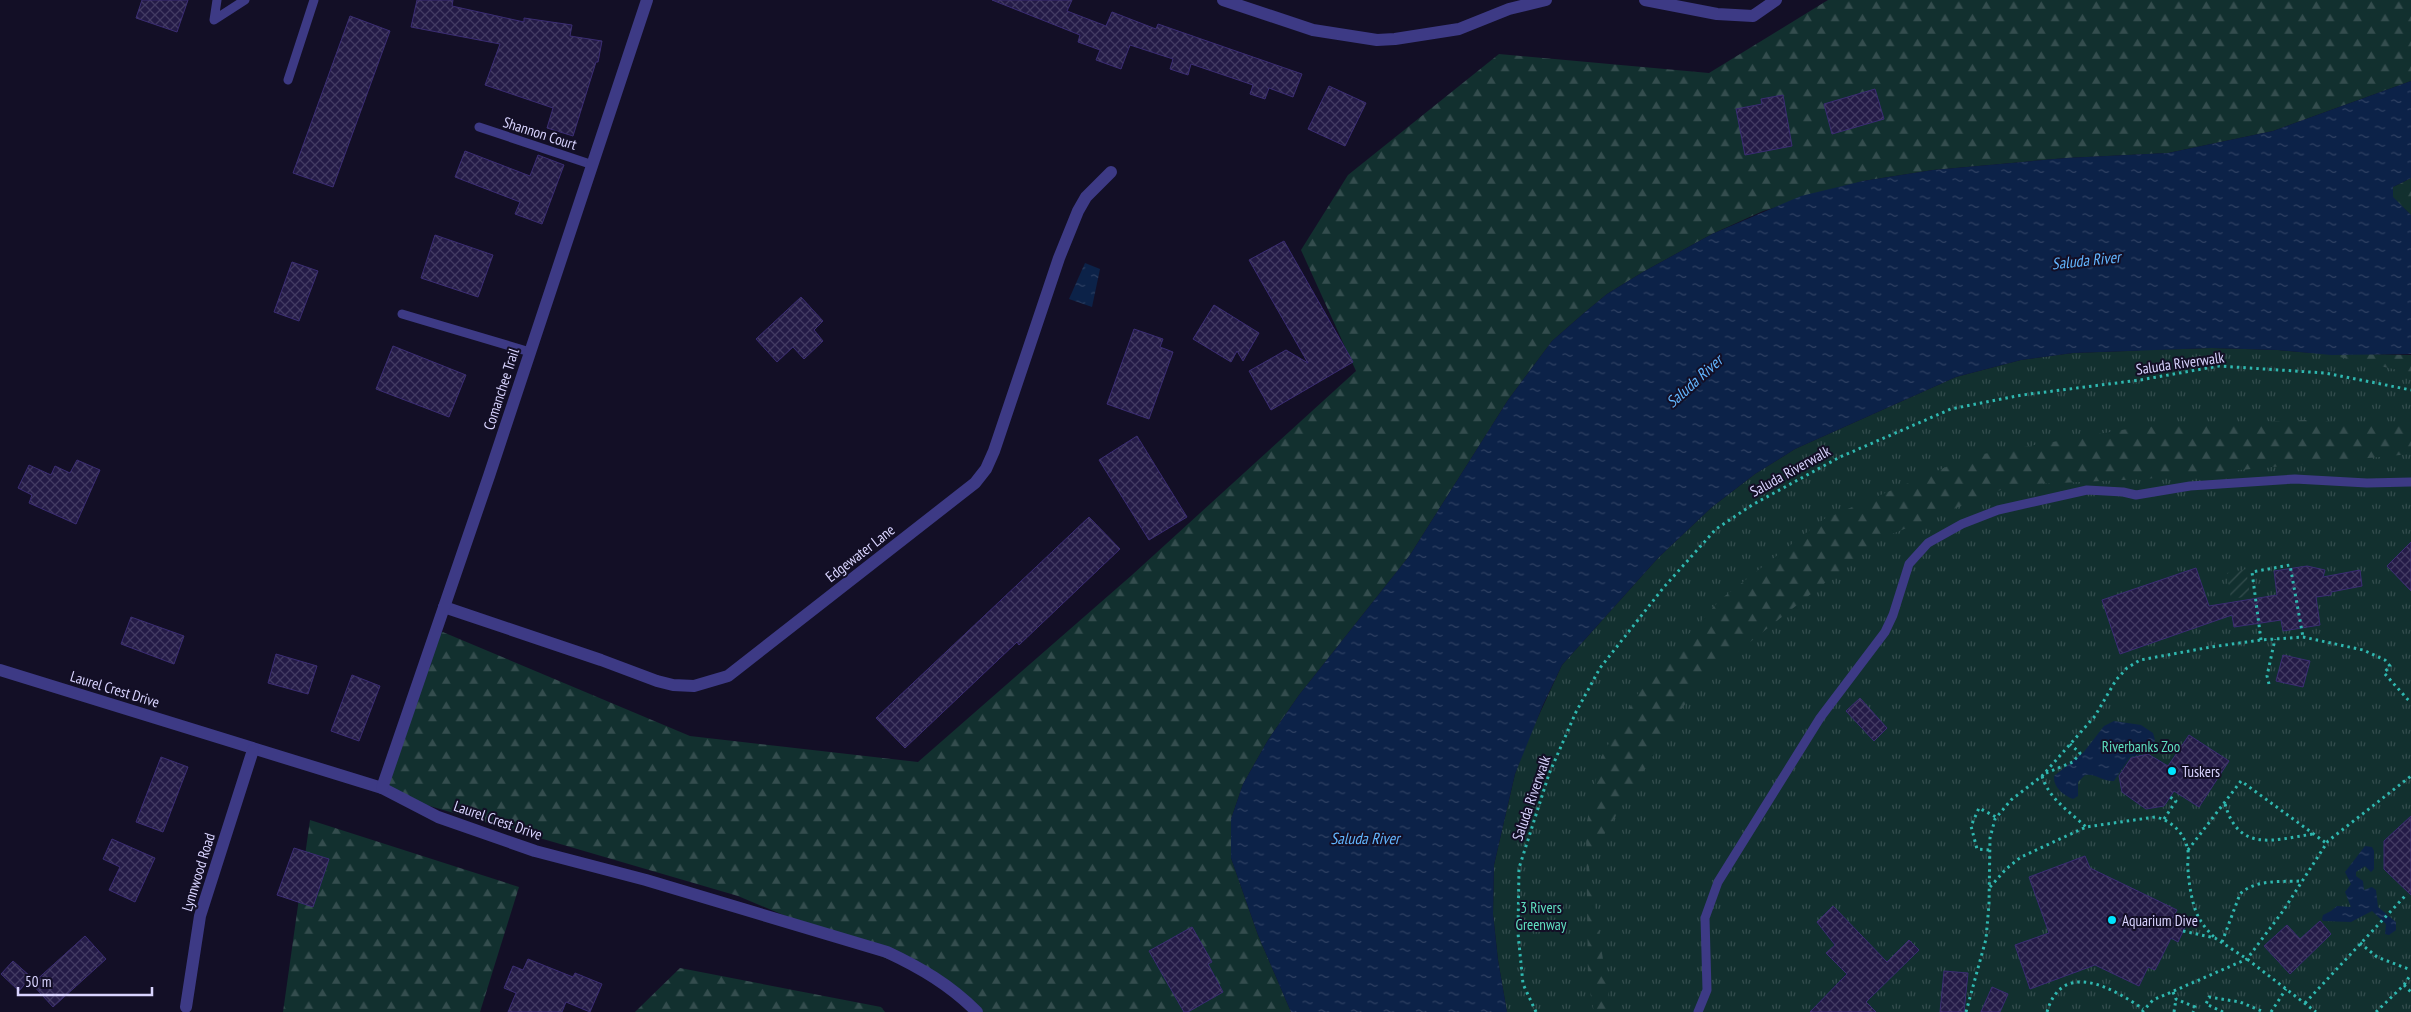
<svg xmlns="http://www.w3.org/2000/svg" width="2411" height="1012" font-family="'PT Sans Narrow',sans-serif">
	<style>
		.forest { fill: url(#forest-firs) }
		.park { fill: url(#park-tufts) }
		.garden { fill: url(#garden-furrows) }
		.water { fill: url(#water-ripples) }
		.building { fill: url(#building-cross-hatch); stroke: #3b2d73 }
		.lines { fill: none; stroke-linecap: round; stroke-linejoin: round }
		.path { stroke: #2fb8b0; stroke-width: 3; stroke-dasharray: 2.5 4; stroke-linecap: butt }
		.service { stroke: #3d3a85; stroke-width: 9 }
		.minor { stroke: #3d3a85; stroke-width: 12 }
		.poi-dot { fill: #00e5ff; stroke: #130f26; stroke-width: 2 }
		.labels { text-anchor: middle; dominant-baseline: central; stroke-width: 4; stroke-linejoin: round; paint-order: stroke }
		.street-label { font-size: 15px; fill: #d9d4ff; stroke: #130f26 }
		.park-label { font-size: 15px; fill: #5fe0c0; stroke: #130f26 }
		.poi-label { font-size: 15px; fill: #d9d4ff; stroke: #130f26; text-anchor: start }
		.water-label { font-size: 16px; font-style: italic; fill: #62b6ff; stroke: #130f26 }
	</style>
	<defs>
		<pattern id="forest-firs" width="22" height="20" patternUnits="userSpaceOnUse" patternTransform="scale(1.25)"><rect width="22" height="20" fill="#12302f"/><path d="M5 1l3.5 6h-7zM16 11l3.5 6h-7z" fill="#344d4e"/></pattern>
		<pattern id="park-tufts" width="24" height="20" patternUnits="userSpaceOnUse" patternTransform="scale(1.25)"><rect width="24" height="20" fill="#12302f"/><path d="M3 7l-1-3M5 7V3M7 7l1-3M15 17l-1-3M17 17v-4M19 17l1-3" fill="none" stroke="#344d4e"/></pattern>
		<pattern id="garden-furrows" width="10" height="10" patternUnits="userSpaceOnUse" patternTransform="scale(1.25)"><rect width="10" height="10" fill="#12302f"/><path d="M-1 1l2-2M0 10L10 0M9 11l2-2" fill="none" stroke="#344d4e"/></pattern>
		<pattern id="water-ripples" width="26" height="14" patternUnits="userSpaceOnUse" patternTransform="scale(1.25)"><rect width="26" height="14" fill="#0c2248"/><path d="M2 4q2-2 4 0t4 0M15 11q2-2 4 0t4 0" fill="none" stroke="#2f4163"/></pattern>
		<pattern id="building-cross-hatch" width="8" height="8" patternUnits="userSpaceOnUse" patternTransform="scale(1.25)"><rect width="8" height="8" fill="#241b47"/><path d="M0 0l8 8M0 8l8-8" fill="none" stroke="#433b63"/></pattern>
	</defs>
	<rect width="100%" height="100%" fill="#130f26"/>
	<g class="forest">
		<polygon points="1828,0 2411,0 2411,81 2273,131 2168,153 2066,158 1933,170 1863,181 1763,211 1712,234 1643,272 1607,294 1584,313 1552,341 1508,400 1410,555 1299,695 1268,740 1243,784 1231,819 1231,858 1258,935 1291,1012 968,1012 945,983 738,896 375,790 438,630 690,736 918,762 1132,575 1356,371 1301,250 1348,175 1499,54 1709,73"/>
		<polygon points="2411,178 2411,215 2393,198 2393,187"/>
		<polygon points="2145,349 2411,355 2411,538 1718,1012 1507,1012 1504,820 1882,411"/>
		<polygon points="310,820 519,887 480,1012 283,1012"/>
		<polygon points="680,968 881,1007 885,1012 635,1012"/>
	</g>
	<g class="park">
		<polygon points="2211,348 2278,350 2331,355 2411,373 2411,427 2305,420 2139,427 1972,456 1824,519 1721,599 1644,683 1601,757 1586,826 1588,981 1594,1012 1507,1012 1498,960 1493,914 1494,865 1515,774 1527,741 1562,665 1658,558 1712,507 1755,474 1795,449 1956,377 2021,360 2073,353"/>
		<polygon points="2411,454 2411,1012 1611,1012 1588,861 1698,683 1882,538 2013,485 2144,479"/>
	</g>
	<polygon class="garden" points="2246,569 2250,596 2231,599 2227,573"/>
	<g class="water">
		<polygon points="2411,81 2411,178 2393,187 2393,197 2411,215 2411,354 2331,355 2278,350 2211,348 2073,353 2021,360 1956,377 1795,449 1755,474 1712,507 1658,558 1562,665 1543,705 1515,774 1494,865 1493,914 1498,960 1507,1012 1291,1012 1258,935 1231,858 1231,819 1243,784 1268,740 1299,695 1410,555 1508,400 1552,341 1584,313 1607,294 1643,272 1712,234 1801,196 1863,181 1933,170 2066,158 2168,153 2273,131"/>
		<polygon points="1085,263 1100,269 1092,307 1069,299"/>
		<path d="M2114 721 2141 725 2153 733 2155 740 2151 752 2130 757 2114 781C2103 782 2096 773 2085 775L2078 782V796L2073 799C2063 795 2053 787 2054 776L2083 753 2104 726Z"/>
		<polygon points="2365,846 2372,847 2374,851 2374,869 2371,872 2365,866 2356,872 2356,876 2363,881 2364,890 2372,887 2376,890 2378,907 2396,922 2396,930 2389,935 2385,934 2386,924 2372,911 2351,922 2323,921 2322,919 2323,915 2331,911 2337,906 2351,907 2345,892 2351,884 2345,872"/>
	</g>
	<g class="building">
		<polygon points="142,0 188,0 177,32 136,18"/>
		<polygon points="417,0 453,0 452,6 524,22 524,18 572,25 570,36 602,41 598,62 596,62 573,136 547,128 553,108 485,85 500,44 411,27"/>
		<polygon points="992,0 1072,0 1067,11 1106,26 1112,12 1156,29 1158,24 1302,74 1293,97 1269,88 1265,99 1250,94 1253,85 1191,64 1188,75 1170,69 1173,59 1130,45 1121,69 1096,60 1100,50 1078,42 1080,35"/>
		<polygon points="350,16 390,31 333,187 293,173"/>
		<polygon points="1329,86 1366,103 1345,146 1308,129"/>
		<polygon points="1875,89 1884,119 1832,134 1824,104"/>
		<polygon points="1783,95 1792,146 1745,155 1736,109 1762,104 1761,99"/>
		<polygon points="465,151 530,176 538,155 564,165 542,224 515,214 520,202 455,177"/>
		<polygon points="435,235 493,255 478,297 421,278"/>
		<polygon points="1284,241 1353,362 1271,410 1249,371 1286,350 1308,363 1249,260"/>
		<polygon points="292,262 318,271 299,321 274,312"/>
		<polygon points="801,297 823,321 814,330 823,341 804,359 793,347 777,362 756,339"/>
		<polygon points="1214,305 1259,333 1243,361 1237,351 1231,362 1193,339"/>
		<polygon points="1134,329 1163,339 1160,347 1173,352 1149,419 1107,404"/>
		<polygon points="393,346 466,375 449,417 376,389"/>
		<polygon points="1137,436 1187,517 1149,540 1099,460"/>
		<polygon points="77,460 100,470 76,524 29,503 32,495 18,488 29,465 51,475 55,466 70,473"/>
		<polygon points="1089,517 1120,549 1019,645 1017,642 905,748 876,718"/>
		<polygon points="2411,542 2411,591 2387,566"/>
		<polygon points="2307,566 2325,570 2323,577 2360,570 2362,586 2331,592 2331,595 2316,597 2320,625 2283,631 2281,620 2234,627 2232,615 2120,654 2102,600 2196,568 2209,606 2277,595 2274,571"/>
		<polygon points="131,617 184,636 174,664 121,644"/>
		<polygon points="276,654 317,666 308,694 268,683"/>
		<polygon points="2283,655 2310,661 2303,687 2276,681"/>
		<polygon points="352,675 380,686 359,741 331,731"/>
		<polygon points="1860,698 1887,728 1874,741 1846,711"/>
		<polygon points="2189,735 2229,761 2199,807 2174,791 2164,806 2146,809 2122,792 2119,776 2131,758 2148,754 2168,766"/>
		<polygon points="161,757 188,767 163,832 136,822"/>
		<polygon points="2411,816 2411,895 2384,869 2384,841"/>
		<polygon points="112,839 155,858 135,902 109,890 120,867 103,859"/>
		<polygon points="294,848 329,859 313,907 277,895"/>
		<polygon points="2085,856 2090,868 2177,910 2173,917 2187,923 2178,942 2171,938 2155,970 2148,967 2139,986 2095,965 2030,989 2015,945 2049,933 2029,877"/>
		<polygon points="1833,906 1887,962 1909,940 1919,950 1866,1002 1876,1012 1810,1012 1847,974 1826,953 1835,945 1817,922"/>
		<polygon points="2320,921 2331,934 2290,974 2264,946 2287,925 2300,939"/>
		<polygon points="1192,927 1212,962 1208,964 1223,992 1188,1012 1184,1012 1149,951"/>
		<polygon points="85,936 106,959 53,1007 32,984"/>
		<polygon points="528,959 573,977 575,973 602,984 590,1012 566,1002 562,1012 508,1012 516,993 504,988 513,966 523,970"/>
		<polygon points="13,961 31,977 19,991 1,974"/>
		<polygon points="1944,971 1968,973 1964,1012 1940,1012"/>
		<polygon points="1992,987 2008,994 2000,1012 1981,1012"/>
	</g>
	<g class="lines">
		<g class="path">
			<polyline points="2261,640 2252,572 2290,565 2303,637"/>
			<polyline points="2269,684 2267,676 2275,639"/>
			<polyline points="2046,773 2073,762 2080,753 2070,744"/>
			<path d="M2042 776C2049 799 2069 811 2086 827"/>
			<path d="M2225 804C2239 853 2273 840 2313 834"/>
			<polyline points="2164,819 2176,801 2170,797"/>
			<polyline points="1989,850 1977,849 1971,826 1979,808 1996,817"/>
			<polyline points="2188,850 2241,781 2326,843"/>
			<path d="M1990 887 2006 869 2021 857 2086 827 2155 817C2171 820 2185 833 2188 851 2189 857 2187 864 2188 870 2189 883 2191 897 2195 909 2199 921 2206 929 2215 938"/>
			<polyline points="2183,931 2215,938 2247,959 2316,1012"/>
			<path d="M2222 942 2240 894C2255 879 2282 882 2302 881"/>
			<polyline points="2360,943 2377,957 2411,970"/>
			<polyline points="2404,985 2411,992"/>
			<polyline points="2173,992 2176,999 2195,1007 2193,1012"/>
			<polyline points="2305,1003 2406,895"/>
			<polyline points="1536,1012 1523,984 1518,933 1519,868 1549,774 1576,712 1600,668 1664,587 1716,529 1752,505 1840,457 1951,409 2022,395 2140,380 2219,366 2325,373 2411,390"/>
			<polyline points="1966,1012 1986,939 1989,904 1990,838 1995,819 2011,800 2042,776 2095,716 2116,680 2127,668 2140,660 2211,647 2261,640 2303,637 2363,650 2385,660 2390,666 2384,673 2411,703"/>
			<path d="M2047 1012C2062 959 2113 988 2143 1009"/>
			<polyline points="2142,1012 2153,1000 2247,959 2283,911 2328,841 2411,776"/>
			<polyline points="2174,1012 2176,999"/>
			<polyline points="2223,1012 2206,1004 2209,997 2240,1002 2264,1012"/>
			<polyline points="2271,1012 2286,989"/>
			<polyline points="2376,1012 2404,985 2411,974"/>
		</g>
		<g class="service">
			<polyline points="217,0 214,20 245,0"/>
			<polyline points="288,80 314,0"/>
			<polyline points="479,127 593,165"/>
			<polyline points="402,314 530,352"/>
			<polyline points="1698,1012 1707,990 1705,918 1718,882 1820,718 1885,632 1893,615 1909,564 1928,543 1962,524 1998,510 2087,490 2123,492 2136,495 2190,486 2295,479 2367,483 2411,482"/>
		</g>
		<g class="minor">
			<polyline points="1223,0 1313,30 1377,40 1395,39 1459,29 1509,9 1546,0"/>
			<polyline points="1645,0 1717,14 1753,16 1776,0"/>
			<polyline points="444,607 601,660 657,681 673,685 694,686 728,676 975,483 986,469 994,451 1059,258 1078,211 1086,197 1111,172"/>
			<path d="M0 670 382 788 438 817 535 851 646 880 887 952C921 968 950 985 977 1012"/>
			<polyline points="382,788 489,476 647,0"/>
			<polyline points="186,1007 200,916 253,750"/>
		</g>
	</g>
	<g class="poi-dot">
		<circle cx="2172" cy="771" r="5"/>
		<circle cx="2112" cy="920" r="5"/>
	</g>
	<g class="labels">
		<g class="street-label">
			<text transform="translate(540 133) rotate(18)">Shannon Court</text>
			<text transform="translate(2180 363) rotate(-8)">Saluda Riverwalk</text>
			<text transform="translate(501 389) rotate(-72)">Comanchee Trail</text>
			<text transform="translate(1790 471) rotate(-29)">Saluda Riverwalk</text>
			<text transform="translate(860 553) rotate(-38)">Edgewater Lane</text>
			<text transform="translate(115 689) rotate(17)">Laurel Crest Drive</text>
			<text transform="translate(1531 798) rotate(-71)">Saluda Riverwalk</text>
			<text transform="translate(498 820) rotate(19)">Laurel Crest Drive</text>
			<text transform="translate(198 872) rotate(-73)">Lynnwood Road</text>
		</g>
		<g class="park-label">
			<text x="2141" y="746">Riverbanks Zoo</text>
			<text x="1541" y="907">3 Rivers<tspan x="1541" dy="17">Greenway</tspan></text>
		</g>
		<g class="poi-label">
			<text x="2182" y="771">Tuskers</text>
			<text x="2122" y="920">Aquarium Dive</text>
		</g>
		<g class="water-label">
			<text transform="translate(2086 260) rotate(-6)">Saluda River</text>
			<text transform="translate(1694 381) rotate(-42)">Saluda River</text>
			<text x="1365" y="838">Saluda River</text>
		</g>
	</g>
	<path d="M18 987v8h134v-8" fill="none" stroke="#d9d4ff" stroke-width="2.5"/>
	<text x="25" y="987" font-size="15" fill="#d9d4ff" stroke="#130f26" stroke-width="4" paint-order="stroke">50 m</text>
</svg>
